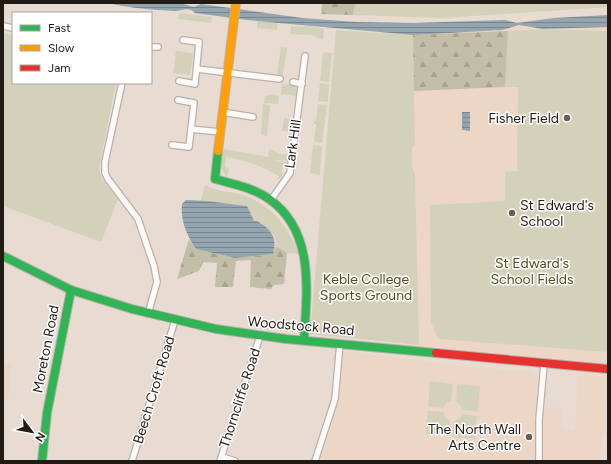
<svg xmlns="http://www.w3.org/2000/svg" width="611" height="464" font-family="Figtree,sans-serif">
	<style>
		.built { fill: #ecd6c5 }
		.green { fill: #d4d1bb }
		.forest { fill: url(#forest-firs) }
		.water { fill: url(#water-rules) }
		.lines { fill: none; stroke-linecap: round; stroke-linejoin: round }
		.street-casing { stroke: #bab0a9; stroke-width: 8 }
		.fast-casing { stroke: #bab0a9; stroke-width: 10 }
		.slow-casing { stroke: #bab0a9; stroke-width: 10 }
		.jam-casing { stroke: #bab0a9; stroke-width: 10 }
		.street { stroke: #fcfaf8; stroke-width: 5.5 }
		.fast { stroke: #30b455; stroke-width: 8 }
		.slow { stroke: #ff9f0a; stroke-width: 8 }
		.jam { stroke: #e5322d; stroke-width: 8 }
		.poi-dot { fill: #675e56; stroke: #fff; stroke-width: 1.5 }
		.labels { text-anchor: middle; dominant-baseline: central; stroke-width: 3; stroke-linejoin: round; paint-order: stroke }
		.poi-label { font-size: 14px; fill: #221a14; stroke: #fff; text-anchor: end }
		.street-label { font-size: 14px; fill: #221a14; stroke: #fff }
		.park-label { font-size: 14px; fill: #4d501a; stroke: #fff }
	</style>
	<defs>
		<pattern id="forest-firs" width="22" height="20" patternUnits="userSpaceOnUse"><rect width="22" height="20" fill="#c2bea8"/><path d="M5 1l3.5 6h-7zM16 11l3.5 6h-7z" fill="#a6a390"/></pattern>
		<pattern id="water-rules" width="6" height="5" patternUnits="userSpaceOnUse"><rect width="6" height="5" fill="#94a5b0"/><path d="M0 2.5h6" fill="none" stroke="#78868e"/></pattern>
	</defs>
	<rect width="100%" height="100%" fill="#e8dbd2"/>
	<g class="built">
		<polygon points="514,25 533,29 608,27 608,363 419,345 415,174 412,167 412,146 415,146 413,35 502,30"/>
		<polygon points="342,351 502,370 528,370 536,377 537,381 535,407 561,408 561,429 575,431 578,375 608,377 605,434 602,434 599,461 542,461 543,444 536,446 536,461 321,461 339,401"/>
		<polygon points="3,362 11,365 8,402 3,401"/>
	</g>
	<g class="green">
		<polygon points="355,3 608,3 608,7 444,18 353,15"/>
		<polygon points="179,13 212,17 211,23 178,19"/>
		<polygon points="257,22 278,22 277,30 257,28"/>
		<polygon points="305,25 324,29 323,40 312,35 290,34 291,26 304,27"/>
		<polygon points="543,29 608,31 608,352 439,339 431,323 430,205 505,201 505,172 517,171 518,87 505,87 508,31"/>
		<polygon points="336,30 413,35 415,146 412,147 412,167 415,174 419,345 310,334"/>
		<polygon points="3,33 13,35 13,83 116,83 99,168 102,179 118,199 101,242 3,206"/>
		<polygon points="281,47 287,48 283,75 277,74"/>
		<polygon points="176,51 193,53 190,75 173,73"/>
		<polygon points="323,52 332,53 329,82 320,81"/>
		<polygon points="320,83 329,84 328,102 318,101"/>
		<polygon points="282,84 294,85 296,88 296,96 281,94"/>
		<polygon points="271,95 279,96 278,104 264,103 265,96"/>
		<polygon points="263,104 270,105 267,136 261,135"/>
		<polygon points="318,104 327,105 322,143 314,142 316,124 314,124 314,121 316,121"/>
		<polygon points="284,118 292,119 291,132 282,131"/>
		<polygon points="313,145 322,146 320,175 310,173"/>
		<path d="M223 149 268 157 269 149 281 154H290L289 161 273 160 288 163 281 171 283 173 280 179 278 178 279 176C262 166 245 160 226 157L225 167 229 168 227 178 221 168Z"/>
		<path d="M206 185C219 193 229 190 242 195 270 203 290 228 299 254L287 253 276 246 274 235 257 221H254L226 204 201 201 204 188Z"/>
		<polygon points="430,381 453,384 451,401 446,403 443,408 428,407"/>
		<polygon points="457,384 480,386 478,411 462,410 460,405 456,402"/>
		<polygon points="428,411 443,412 445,417 450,421 448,436 425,434"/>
		<polygon points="462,414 477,416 475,439 452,437 454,421 459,419"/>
	</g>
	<g class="forest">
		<polygon points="322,3 355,3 353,15 321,14"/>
		<polygon points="508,31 505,87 414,91 413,35"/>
		<polygon points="189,239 196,249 235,258 273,254 276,246 287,253 284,284 274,285 271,289 250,287 251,260 236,261 233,287 215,287 217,263 203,262 199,271 177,279"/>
	</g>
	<g class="water">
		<path d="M107 3H180L194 7 201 4 302 18 356 22 414 23 505 20 517 23 554 18 608 15V27L543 29 519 25 502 30 413 35 247 20 195 13C189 6 182 11 175 11 152 10 130 8 107 3Z"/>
		<polygon points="462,112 470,112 470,131 462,130"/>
		<path d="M186 200C206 200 227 204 247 206L254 221H257C271 229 278 238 273 254L235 258 196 249C187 236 180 220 182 204Z"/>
	</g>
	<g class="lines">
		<g class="street-casing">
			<g id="street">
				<polyline points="3,26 13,28"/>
				<polyline points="151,47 158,47"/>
				<polyline points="197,69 280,79"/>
				<polyline points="179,81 195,84 199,42 183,40"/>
				<polyline points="293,82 302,84"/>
				<polyline points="122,83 105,162 105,173 108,179 138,219 154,266 157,282 148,314"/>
				<polyline points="222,112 253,117"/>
				<polyline points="191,129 220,132"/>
				<polyline points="172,145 189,147 194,103 178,100"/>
				<polyline points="271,200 290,173 305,56"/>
				<polyline points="222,457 235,461"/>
				<polyline points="132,461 175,320"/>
				<polyline points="220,461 260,336"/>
				<polyline points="315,461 335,399 340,343"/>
				<polyline points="539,461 539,420 544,364"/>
			</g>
		</g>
		<g class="fast-casing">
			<g id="fast">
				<path d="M218 151 215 179C233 184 254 188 269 199 315 231 307 291 304 340"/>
				<polyline points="3,256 71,290 132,309 216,329 286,339 436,353"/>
				<polyline points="42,461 47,413 71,290"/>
			</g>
		</g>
		<g class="slow-casing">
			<polyline id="slow" points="218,151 236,3"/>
		</g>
		<g class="jam-casing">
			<polyline id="jam" points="436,353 608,369"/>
		</g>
		<use href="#street" class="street"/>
		<use href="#fast" class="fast"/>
		<use href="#slow" class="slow"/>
		<use href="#jam" class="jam"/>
	</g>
	<g class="poi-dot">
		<circle cx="567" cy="118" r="4"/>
		<circle cx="512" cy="213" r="4"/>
		<circle cx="529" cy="437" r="4"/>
	</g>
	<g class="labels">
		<g class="poi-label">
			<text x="559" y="118">Fisher Field</text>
			<text x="520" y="205" text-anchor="start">St Edward's<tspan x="520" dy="16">School</tspan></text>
			<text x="521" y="429">The North Wall<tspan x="521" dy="16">Arts Centre</tspan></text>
		</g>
		<g class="street-label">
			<text transform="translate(293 144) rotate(-82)">Lark Hill</text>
			<text transform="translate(301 326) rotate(5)">Woodstock Road</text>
			<text transform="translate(46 349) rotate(-79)">Moreton Road</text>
			<text transform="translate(154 390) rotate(-73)">Beech Croft Road</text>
			<text transform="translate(240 398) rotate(-72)">Thorncliffe Road</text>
		</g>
		<g class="park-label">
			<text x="532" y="263">St Edward's<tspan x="532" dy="16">School Fields</tspan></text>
			<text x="366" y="279">Keble College<tspan x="366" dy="16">Sports Ground</tspan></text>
		</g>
	</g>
	<rect width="611" height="464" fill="none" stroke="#221a14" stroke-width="8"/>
	<rect x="12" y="12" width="140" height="72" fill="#ffffff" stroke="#a7a3a1"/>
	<rect x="20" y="25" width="20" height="6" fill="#30b455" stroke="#a7a3a1"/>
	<text x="48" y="32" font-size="12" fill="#221a14">Fast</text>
	<rect x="20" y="45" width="20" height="6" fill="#ff9f0a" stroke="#a7a3a1"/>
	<text x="48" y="52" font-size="12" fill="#221a14">Slow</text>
	<rect x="20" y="65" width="20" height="6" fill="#e5322d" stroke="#a7a3a1"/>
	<text x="48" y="72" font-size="12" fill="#221a14">Jam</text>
	<g transform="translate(32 432) rotate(122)" stroke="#ffffff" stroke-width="3" paint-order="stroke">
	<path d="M0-3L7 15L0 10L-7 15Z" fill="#221a14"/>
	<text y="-6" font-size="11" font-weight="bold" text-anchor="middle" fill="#221a14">N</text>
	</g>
</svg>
